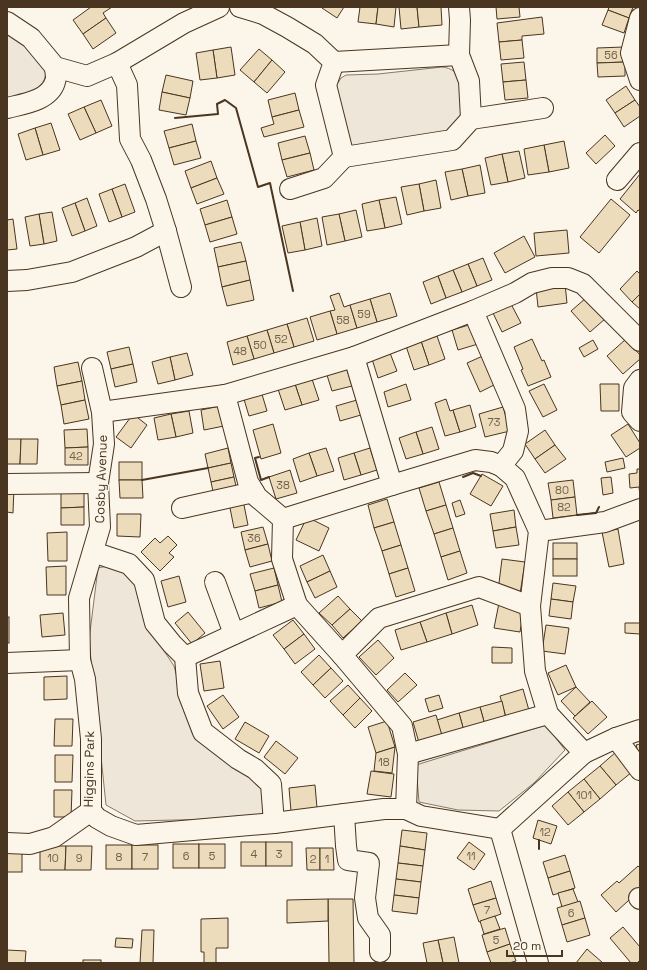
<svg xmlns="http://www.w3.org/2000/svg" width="647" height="970" font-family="'Space Grotesk',sans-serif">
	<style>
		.green { fill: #ede6d9; stroke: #887966 }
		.building { fill: #ecdcbc; stroke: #4a3520 }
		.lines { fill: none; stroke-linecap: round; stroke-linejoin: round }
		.minor-casing { stroke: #4a3520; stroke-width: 22 }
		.minor { stroke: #fbf6e9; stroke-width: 20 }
		.wall { stroke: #4a3520; stroke-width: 2 }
		.labels { text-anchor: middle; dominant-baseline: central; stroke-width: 3; stroke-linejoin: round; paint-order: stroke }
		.number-label { font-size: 11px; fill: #725f47 }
		.street-label { font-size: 13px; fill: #4a3520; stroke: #fbf6e9 }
	</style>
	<rect width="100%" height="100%" fill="#fbf6e9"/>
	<g class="green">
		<path d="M7 27 46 69C47 91 24 94 7 99Z"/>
		<path d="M442 67C462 69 460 85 461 100 461 105 462 112 462 116 461 120 456 126 454 130L354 147 349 143 336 86 341 78 346 75 378 74Z"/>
		<polygon points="116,564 137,586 149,628 174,666 192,733 264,784 267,809 257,818 135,821 106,805 89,640 98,568"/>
		<polygon points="546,725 565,750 534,783 499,811 458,810 419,802 416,765"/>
	</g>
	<g class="building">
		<polygon points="91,7 112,7 103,13 106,18 83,34 73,20"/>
		<polygon points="322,7 344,7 337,18 322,8"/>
		<polygon points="360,7 378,7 376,24 358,22"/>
		<polygon points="378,7 396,7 394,27 376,24"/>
		<polygon points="399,7 417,7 419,27 401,29"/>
		<polygon points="417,7 441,7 442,25 419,27"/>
		<polygon points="496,7 519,7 520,17 497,19"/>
		<polygon points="609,7 633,7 629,18 608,10"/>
		<polygon points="608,10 629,18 624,33 602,25"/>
		<polygon points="542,17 544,34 522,36 522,40 499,42 497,23"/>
		<polygon points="106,18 116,33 93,49 83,34"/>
		<polygon points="522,40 524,58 501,60 499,42"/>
		<polygon points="231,47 235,75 217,78 213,50"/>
		<polygon points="624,47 625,62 597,63 597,48"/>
		<polygon points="259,49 272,60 254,82 240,70"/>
		<polygon points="213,50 217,78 200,80 196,53"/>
		<polygon points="272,60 285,72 267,93 254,82"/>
		<polygon points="524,62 526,80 503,82 501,64"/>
		<polygon points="625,62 625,76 598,77 597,63"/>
		<polygon points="166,75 193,81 190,98 162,92"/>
		<polygon points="526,80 528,98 505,100 503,82"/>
		<polygon points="626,86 635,100 615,113 606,100"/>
		<polygon points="162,92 190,98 186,115 159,110"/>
		<polygon points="295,93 299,110 272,117 268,100"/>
		<polygon points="101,100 112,126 96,133 84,107"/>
		<polygon points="635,100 640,107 640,116 624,127 615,113"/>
		<polygon points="84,107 96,133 80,140 68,114"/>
		<polygon points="299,110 304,127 264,137 261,128 274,124 272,117"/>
		<polygon points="51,123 60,150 43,155 35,128"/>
		<polygon points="192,124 196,141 169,148 164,131"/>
		<polygon points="35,128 43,155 26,160 18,134"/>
		<polygon points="605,135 615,146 596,164 586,153"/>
		<polygon points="305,136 310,153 282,160 278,143"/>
		<polygon points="196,141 201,158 174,165 169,148"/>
		<polygon points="564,141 569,168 549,172 544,145"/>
		<polygon points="544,145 549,172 528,175 524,149"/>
		<polygon points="519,151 525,178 508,182 502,154"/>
		<polygon points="310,153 314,170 287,177 282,160"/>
		<polygon points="502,154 508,182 491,185 485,158"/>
		<polygon points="211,161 217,178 191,188 185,171"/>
		<polygon points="480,165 485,193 468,196 462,169"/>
		<polygon points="462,169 468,196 451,200 445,172"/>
		<polygon points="640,174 640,211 638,210 636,213 620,199"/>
		<polygon points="217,178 224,194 197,204 191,188"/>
		<polygon points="436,180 441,208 424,211 419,184"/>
		<polygon points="125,184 135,212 122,217 112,189"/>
		<polygon points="419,184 424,211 407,215 401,187"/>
		<polygon points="112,189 122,217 109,222 99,194"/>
		<polygon points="396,197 402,224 385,228 379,200"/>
		<polygon points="87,198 97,226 85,231 75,203"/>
		<polygon points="611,199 630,215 599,253 580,237"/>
		<polygon points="227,200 232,217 205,225 200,209"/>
		<polygon points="379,200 385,228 367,231 362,204"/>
		<polygon points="75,203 85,231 72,236 62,208"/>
		<polygon points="356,210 362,237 345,241 339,214"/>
		<polygon points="52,212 57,241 44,244 39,214"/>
		<polygon points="39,214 44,244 30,246 25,217"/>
		<polygon points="339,214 345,241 327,245 322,217"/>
		<polygon points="232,217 237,234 210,242 205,225"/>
		<polygon points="317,218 322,246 305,250 300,222"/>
		<polygon points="13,219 17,249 7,250 7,220"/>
		<polygon points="300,222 305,250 288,253 282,226"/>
		<polygon points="567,230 569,253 536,256 534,233"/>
		<polygon points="524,236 535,257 505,273 494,253"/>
		<polygon points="241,242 246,261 218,267 214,248"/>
		<polygon points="483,258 492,280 477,286 468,264"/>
		<polygon points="246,261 250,280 222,287 218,267"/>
		<polygon points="468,264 477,286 462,292 453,270"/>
		<polygon points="453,270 462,292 446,298 438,276"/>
		<polygon points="637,271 640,274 640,294 632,302 620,289"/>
		<polygon points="438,276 446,298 431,304 423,282"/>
		<polygon points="250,280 254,300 227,306 222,287"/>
		<polygon points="565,284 567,303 538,307 536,288"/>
		<polygon points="339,293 344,307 350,305 357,328 337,334 330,311 335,310 330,296"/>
		<polygon points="390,293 397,316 377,322 370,299"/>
		<polygon points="640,294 640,309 632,302"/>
		<polygon points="586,298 605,319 590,332 571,311"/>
		<polygon points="370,299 377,322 357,328 350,305"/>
		<polygon points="511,304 521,323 502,332 493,313"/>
		<polygon points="330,311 337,334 317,340 310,317"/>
		<polygon points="307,318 314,341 294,347 287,324"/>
		<polygon points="287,324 294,347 274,353 267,330"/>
		<polygon points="472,324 478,344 458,350 452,330"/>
		<polygon points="267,330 274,353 254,359 247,336"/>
		<polygon points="247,336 254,359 233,365 227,342"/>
		<polygon points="437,336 445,359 429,365 421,341"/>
		<polygon points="532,339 542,361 544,360 551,377 528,386 521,370 523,369 514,347"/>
		<polygon points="626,339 640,355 640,359 623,374 607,356"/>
		<polygon points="593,340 598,349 584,357 579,348"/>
		<polygon points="421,341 429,365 414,370 406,346"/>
		<polygon points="129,347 133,364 111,369 107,352"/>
		<polygon points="187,353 193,375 175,380 170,357"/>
		<polygon points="390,353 397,371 378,378 372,359"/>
		<polygon points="485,355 498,383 480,392 467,363"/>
		<polygon points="170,357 175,380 158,384 152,362"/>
		<polygon points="78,362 82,381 57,386 54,367"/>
		<polygon points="133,364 137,382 115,387 111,369"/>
		<polygon points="346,366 352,386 332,391 326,372"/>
		<polygon points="312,379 319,400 302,405 295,384"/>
		<polygon points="82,381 85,400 61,405 57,386"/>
		<polygon points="295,384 302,405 285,410 278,389"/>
		<polygon points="406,384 411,400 388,407 384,392"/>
		<polygon points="544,384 557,410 543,417 529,391"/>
		<polygon points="600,384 619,384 619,411 601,411"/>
		<polygon points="261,391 267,411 249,416 243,396"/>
		<polygon points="446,399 450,411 453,410 460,432 445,436 435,403"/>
		<polygon points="85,400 89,419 64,424 61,405"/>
		<polygon points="357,400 361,415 340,421 336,406"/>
		<polygon points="470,405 476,427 460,432 453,410"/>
		<polygon points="220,406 224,426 204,430 201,410"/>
		<polygon points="503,407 510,431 485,437 479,414"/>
		<polygon points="189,411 193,433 176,437 171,414"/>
		<polygon points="133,414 147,425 131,448 116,437"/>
		<polygon points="171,414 176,437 158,440 154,418"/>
		<polygon points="273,424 281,453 261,459 253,430"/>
		<polygon points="628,424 640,443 640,448 626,457 611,435"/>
		<polygon points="432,427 439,449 423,454 416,432"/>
		<polygon points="87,429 88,447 65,448 64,430"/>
		<polygon points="545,430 555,445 535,459 525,444"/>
		<polygon points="416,432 423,454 406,459 399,438"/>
		<polygon points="7,439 21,439 20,464 7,464"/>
		<polygon points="21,439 38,439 37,464 20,464"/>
		<polygon points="555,445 566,459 545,473 535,459"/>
		<polygon points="88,447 88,465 65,465 65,448"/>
		<polygon points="228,448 231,463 208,468 205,454"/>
		<polygon points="326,448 334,471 317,476 309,453"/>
		<polygon points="370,448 377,470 361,475 354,453"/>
		<polygon points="309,453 317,476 300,482 293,459"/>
		<polygon points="354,453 361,475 344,480 338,458"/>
		<polygon points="623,458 625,468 607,472 605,462"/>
		<rect x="119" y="462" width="23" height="18"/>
		<polygon points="231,463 234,477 211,482 208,468"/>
		<polygon points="637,469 640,469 640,496 639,487 630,488 629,474 637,473"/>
		<polygon points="290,470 297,493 276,499 269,477"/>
		<polygon points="482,474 503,486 491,506 470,494"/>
		<polygon points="234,477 237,491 214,496 211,482"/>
		<polygon points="611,477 613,493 603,495 601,478"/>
		<polygon points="119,480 142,480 143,498 120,498"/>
		<polygon points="573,480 575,497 551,500 548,483"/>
		<polygon points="439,482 446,505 426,511 419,488"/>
		<polygon points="7,486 14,487 13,513 7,512"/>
		<polygon points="84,489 84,507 61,508 61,490"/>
		<polygon points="575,497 577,515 553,518 551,500"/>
		<polygon points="387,499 394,522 374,528 368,505"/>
		<polygon points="243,500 248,525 234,528 229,503"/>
		<polygon points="460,500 465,514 456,517 452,503"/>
		<polygon points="446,505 453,528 434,534 426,511"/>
		<polygon points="84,507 84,525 61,525 61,508"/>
		<polygon points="514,510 516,527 493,531 490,514"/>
		<polygon points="117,514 141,514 140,537 117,536"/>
		<polygon points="307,517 329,528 319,551 296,540"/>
		<polygon points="394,522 401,545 382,551 374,528"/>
		<polygon points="263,527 268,544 245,550 241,532"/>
		<polygon points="516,527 519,545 496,548 493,531"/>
		<polygon points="453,528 460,551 441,557 434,534"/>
		<polygon points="618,529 624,564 609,567 602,532"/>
		<polygon points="67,532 67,561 48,561 47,533"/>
		<polygon points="168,536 177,545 169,553 174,557 160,571 141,552 155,538 160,543"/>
		<rect x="553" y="543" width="24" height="16"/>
		<polygon points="268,544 272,561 250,567 245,550"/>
		<polygon points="401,545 408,568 389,574 382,551"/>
		<polygon points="460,551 467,573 448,580 441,557"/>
		<polygon points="323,555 330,571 307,582 300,566"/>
		<polygon points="502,559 525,562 520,594 498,591"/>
		<rect x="553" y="559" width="24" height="17"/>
		<polygon points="66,566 66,595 47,595 46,567"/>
		<polygon points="274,568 278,585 255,591 250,574"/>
		<polygon points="408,568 415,591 396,597 389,574"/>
		<polygon points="330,571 337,587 315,598 307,582"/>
		<polygon points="179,576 186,602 168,607 161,581"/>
		<polygon points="553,583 576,586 573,602 551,599"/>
		<polygon points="278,585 282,602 259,608 255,591"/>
		<polygon points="338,596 350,609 332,625 319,613"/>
		<polygon points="551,599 573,602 571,619 549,616"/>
		<polygon points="499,603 524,608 520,632 494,628"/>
		<polygon points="472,605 478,625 452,634 446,613"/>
		<polygon points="350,609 362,621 343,638 332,625"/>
		<polygon points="188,612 205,633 192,644 175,623"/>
		<polygon points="63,613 65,635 42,637 40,615"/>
		<polygon points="446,613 452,634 427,642 420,622"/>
		<rect x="7" y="617" width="2" height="26"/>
		<polygon points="293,620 304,634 284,649 273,635"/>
		<polygon points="420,622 427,642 401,650 395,630"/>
		<polygon points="625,623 640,623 640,634 625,633"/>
		<polygon points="546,625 569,628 565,654 542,651"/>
		<polygon points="304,634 315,649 295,664 284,649"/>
		<polygon points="378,640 394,658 376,675 359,657"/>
		<polygon points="492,647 512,648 512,663 492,663"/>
		<polygon points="319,655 331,668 313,685 301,672"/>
		<polygon points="220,661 224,688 204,691 200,664"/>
		<polygon points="566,665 576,687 558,695 548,673"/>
		<polygon points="331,668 343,681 325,698 313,685"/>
		<polygon points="405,673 417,685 398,702 387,690"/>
		<polygon points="67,676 67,699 44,700 44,677"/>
		<polygon points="348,685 360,698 343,715 330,701"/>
		<polygon points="576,687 590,702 575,716 561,701"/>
		<polygon points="523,689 530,714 507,721 500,696"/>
		<polygon points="223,695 239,717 223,729 207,706"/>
		<polygon points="439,695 443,708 429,712 425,699"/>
		<polygon points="360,698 372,711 355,728 343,715"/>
		<polygon points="502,701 506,719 485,725 480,707"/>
		<polygon points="592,701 607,717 588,734 573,718"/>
		<polygon points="480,707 485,725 464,731 459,713"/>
		<polygon points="459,713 464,731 442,737 437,720"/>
		<polygon points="436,715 443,739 420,746 413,722"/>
		<polygon points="55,719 73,719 72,746 54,746"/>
		<polygon points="387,721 395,747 376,753 368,727"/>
		<polygon points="245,722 269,736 259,753 235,739"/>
		<polygon points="276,741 298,758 285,774 264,757"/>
		<polygon points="640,744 640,758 636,745"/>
		<polygon points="395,747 392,773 374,771 376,753"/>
		<polygon points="616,752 632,772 616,785 600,766"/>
		<polygon points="55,755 73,755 72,782 55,782"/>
		<polygon points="600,766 616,785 600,799 584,779"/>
		<polygon points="371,771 394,774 391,797 367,794"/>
		<polygon points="584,779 600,799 584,812 568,792"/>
		<polygon points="315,785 317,808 291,811 289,788"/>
		<polygon points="54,790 72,790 71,817 54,817"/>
		<polygon points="568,792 584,812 568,825 552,806"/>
		<polygon points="538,820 557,826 551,844 533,838"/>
		<polygon points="402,830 427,833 425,850 400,846"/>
		<rect x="241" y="842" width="25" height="24"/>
		<rect x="266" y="842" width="26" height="24"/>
		<polygon points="469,842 485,854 474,870 457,858"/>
		<rect x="173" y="844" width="26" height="24"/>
		<rect x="199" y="844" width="26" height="24"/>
		<rect x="106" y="845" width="26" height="24"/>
		<rect x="132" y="845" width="26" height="24"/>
		<polygon points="40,846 66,846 65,870 40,870"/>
		<polygon points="66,846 92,846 91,870 65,870"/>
		<polygon points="400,846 425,850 423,866 398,863"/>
		<rect x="7" y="848" width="15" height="24"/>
		<polygon points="306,848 320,848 320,870 307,870"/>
		<polygon points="320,848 333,848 334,870 320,870"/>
		<polygon points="565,855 570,871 548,878 543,862"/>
		<polygon points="398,863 423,866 421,882 396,879"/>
		<polygon points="638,866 640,868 640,890 616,912 601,895 617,881 619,883"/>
		<polygon points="570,871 575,888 553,895 548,878"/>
		<polygon points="396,879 421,882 419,898 394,895"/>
		<polygon points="491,881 496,898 473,905 468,889"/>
		<polygon points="573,889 578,902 562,907 558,893"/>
		<polygon points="394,895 419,898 417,914 392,911"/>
		<polygon points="496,898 501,914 479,922 473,905"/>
		<polygon points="328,899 353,899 354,963 329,963"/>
		<polygon points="328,899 328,921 287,923 287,900"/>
		<polygon points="580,901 585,918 562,925 557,908"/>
		<polygon points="495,916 500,929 484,934 480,921"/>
		<polygon points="228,918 228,948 216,948 216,963 204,963 204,952 201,952 201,919"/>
		<polygon points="585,918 590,935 567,942 562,925"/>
		<polygon points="623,927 640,947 640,960 637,963 631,963 610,938"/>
		<polygon points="505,928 510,944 487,952 482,935"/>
		<polygon points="142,930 154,930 153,963 140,963"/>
		<polygon points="454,937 459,963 443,963 438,940"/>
		<polygon points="116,938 133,939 132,948 115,947"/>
		<polygon points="438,940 443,963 427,963 423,943"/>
		<polygon points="510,944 516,961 509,963 491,963 487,952"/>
		<polygon points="587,949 603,963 576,963"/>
		<polygon points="7,950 26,951 25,963 7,963"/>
		<rect x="83" y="960" width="18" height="3"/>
	</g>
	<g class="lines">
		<g class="minor-casing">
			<g id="minor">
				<polyline points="240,7 263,14 287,27 315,44 334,62 326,85 344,157 452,140 471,119 543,108"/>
				<polyline points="459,7 460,20 459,55 469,81 471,119"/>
				<polyline points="640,18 631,53 640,80"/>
				<polyline points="7,22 31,38 55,67 87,76 117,63 184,23 219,7"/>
				<polyline points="334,62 459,55"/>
				<polyline points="117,63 127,85 130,139 141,160 156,199 166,231 181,287"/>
				<path d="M7 108C23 104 49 101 55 82 57 78 55 71 55 67"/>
				<polyline points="617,180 640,153"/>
				<polyline points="290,189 324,178 344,157"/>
				<polyline points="7,281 27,280 72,272 136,247 166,231"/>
				<polyline points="473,311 515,409 518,431 513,451 501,466 515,478 539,531 530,606 535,671 548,714 584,753 500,829"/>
				<polyline points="640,380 634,388 632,412 640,421"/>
				<polyline points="225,395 248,482 257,497 283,519 282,559 297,605 342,655 402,726 408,754 406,809"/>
				<polyline points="102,412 225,395 354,357 473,311 515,293 532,283 552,278 568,278 583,284 640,341"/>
				<polyline points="7,484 98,483"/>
				<polyline points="392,485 475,460 491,462 501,466"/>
				<polyline points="182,508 254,492"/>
				<polyline points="283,519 392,485 354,357"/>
				<polyline points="539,531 605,522 640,509"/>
				<polyline points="93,552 129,564 144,580 155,623 172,644 185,657 188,693 203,732 238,759 255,769 271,784 274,823"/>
				<polyline points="215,582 234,634"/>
				<polyline points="342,655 379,618 479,587 530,606"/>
				<polyline points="185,657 297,605"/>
				<polyline points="7,663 80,660"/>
				<polyline points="616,738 640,770"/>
				<polyline points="584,753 616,738 640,730"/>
				<polyline points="408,754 548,714"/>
				<polyline points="91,811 91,739 85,679 80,660 79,598 100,527 98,483 104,444 102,412 92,368"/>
				<polyline points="91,811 97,818 111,826 136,835 274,823 384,809 406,809 421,816 500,829"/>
				<polyline points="344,814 346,846 348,860 369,863 365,898 368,918 380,935 380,952"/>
				<polyline points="500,829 538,963"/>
				<polyline points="7,843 30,844 54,837 91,811"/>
				<polyline points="639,898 640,899"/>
			</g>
		</g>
		<use href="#minor" class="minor"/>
		<g class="wall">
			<polyline points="175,118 218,114 217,104 225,100 236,108 258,187 270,183 293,291"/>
			<polyline points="259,457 255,458 261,480 269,477"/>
			<polyline points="463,477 473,473 481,476"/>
			<polyline points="142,480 208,468"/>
			<polyline points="577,515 596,513 599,507"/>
			<polyline points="539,840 539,849"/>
		</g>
	</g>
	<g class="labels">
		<g class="number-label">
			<text x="611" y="55">56</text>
			<text x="364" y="314">59</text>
			<text x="343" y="320">58</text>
			<text x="281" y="339">52</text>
			<text x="260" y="345">50</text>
			<text x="240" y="351">48</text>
			<text x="494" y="422">73</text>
			<text x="76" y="456">42</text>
			<text x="283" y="485">38</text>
			<text x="562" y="490">80</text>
			<text x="564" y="507">82</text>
			<text x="254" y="538">36</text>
			<text x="384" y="762">18</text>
			<text x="584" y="795">101</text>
			<text x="545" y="832">12</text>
			<text x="254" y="854">4</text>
			<text x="279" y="854">3</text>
			<text x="186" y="856">6</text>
			<text x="212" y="856">5</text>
			<text x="471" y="856">11</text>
			<text x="119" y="857">8</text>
			<text x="145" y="857">7</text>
			<text x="53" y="858">10</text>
			<text x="79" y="858">9</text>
			<text x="313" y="859">2</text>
			<text x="327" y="859">1</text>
			<text x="487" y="910">7</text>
			<text x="571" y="913">6</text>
			<text x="496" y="940">5</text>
		</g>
		<g class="street-label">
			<text transform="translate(101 479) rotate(-88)">Cosby Avenue</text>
			<text transform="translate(89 769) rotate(-89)">Higgins Park</text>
		</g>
	</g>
	<rect width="647" height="970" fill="none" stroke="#4a3520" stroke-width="16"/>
	<path d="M507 950v6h55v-6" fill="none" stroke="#4a3520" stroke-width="2"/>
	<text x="513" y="950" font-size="12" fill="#4a3520" stroke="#fbf6e9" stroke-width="3" paint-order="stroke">20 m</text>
</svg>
